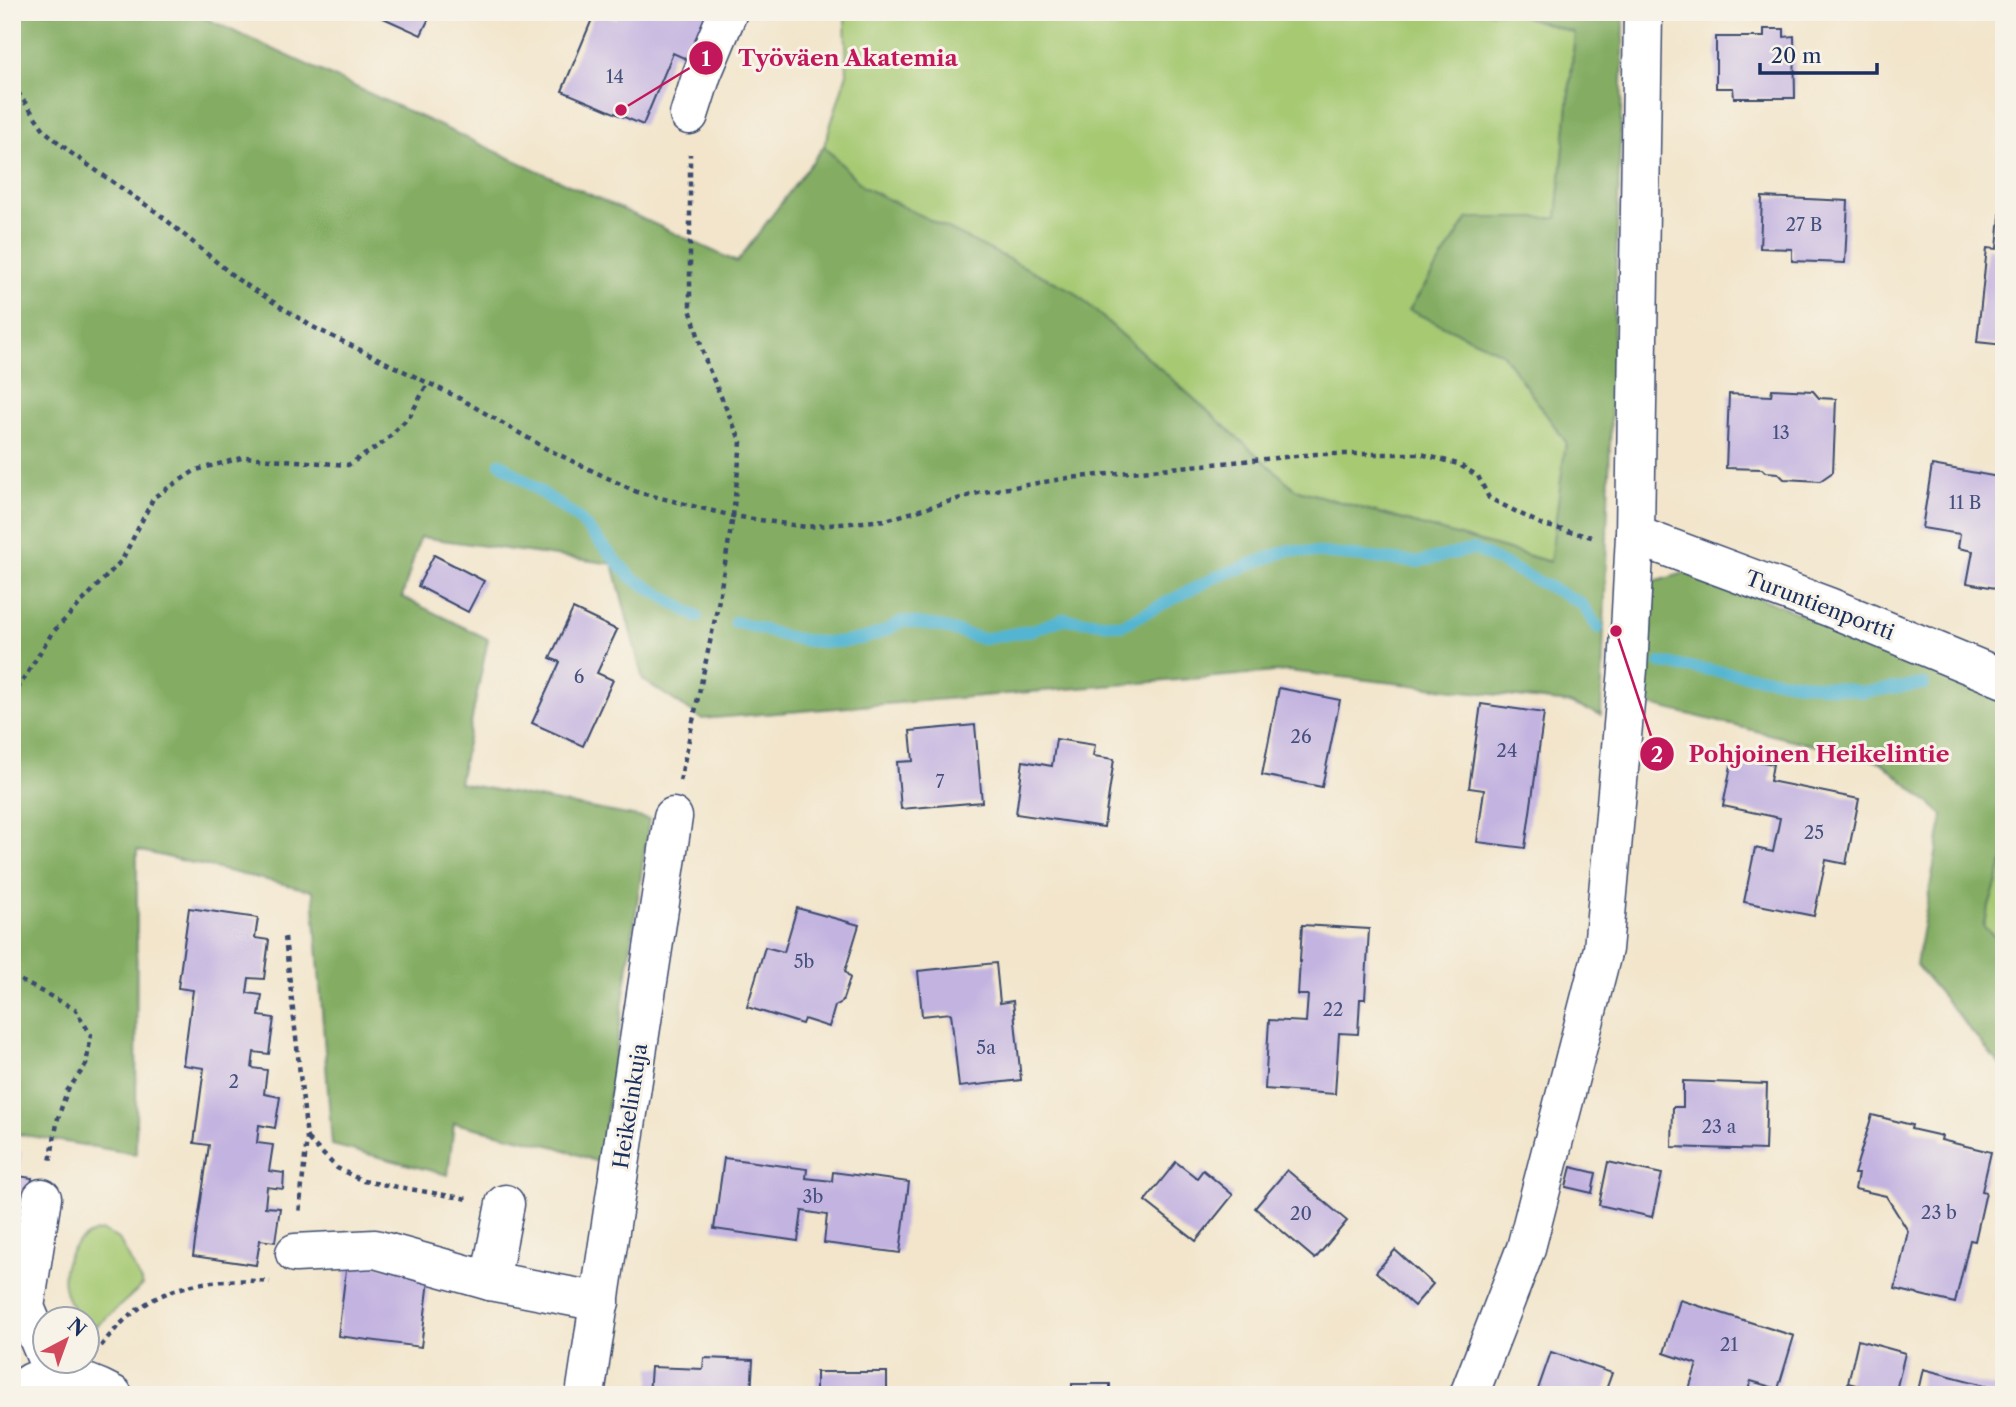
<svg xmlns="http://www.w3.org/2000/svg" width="2016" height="1407" font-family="'Libre Caslon Text',serif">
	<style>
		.green { fill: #a6c972; stroke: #607c68; stroke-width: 2 }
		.forest { fill: #84ad64; stroke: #506e61; stroke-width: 2 }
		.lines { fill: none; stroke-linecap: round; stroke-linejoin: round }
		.stream { stroke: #52b5d1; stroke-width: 12 }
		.building { fill: #c3b3e0 }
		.minor-casing { stroke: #3b4a6e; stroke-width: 41 }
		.path { stroke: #3b4a6e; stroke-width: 4.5; stroke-dasharray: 5 5; stroke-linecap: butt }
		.minor { stroke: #fff; stroke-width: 38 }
		.labels { text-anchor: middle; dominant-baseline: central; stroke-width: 6; stroke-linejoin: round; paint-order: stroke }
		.number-label { font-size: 18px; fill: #45507e }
		.street-label { font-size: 21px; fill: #1b2f5e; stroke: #f7f3e8 }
		.leader { fill: none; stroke: #c2185b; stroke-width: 2.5 }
		.callout-dot { fill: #c2185b; stroke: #f7f3e8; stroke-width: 2.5 }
		.mark-label { font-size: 21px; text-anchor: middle; font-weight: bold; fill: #fff }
		.callout-label { font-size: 23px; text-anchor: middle; font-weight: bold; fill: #c2185b; stroke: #f7f3e8; stroke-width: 6; stroke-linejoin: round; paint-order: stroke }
	</style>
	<rect width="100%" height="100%" fill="#f7f3e8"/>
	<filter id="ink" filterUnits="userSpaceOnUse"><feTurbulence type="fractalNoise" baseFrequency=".0143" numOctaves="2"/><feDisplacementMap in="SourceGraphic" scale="14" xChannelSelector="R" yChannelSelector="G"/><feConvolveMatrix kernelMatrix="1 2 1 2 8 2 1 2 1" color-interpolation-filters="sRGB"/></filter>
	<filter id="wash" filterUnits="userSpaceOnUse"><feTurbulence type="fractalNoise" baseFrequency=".00686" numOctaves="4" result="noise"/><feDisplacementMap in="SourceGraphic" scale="28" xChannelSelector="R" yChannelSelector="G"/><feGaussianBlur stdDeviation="1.57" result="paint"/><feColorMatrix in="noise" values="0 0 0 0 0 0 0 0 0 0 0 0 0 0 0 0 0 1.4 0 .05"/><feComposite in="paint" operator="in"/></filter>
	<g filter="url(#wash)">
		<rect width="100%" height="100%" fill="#f2e5cb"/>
		<g class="green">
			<polygon points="849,12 1511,12 1575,33 1557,218 1468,218 1410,310 1502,353 1566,442 1551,562 1295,489 1073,291 863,187 824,146 847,73 845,19"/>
			<polygon points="2004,858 2004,945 1983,926"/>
			<path d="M102 1231 119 1239 143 1285 96 1327C89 1321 81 1317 75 1310 51 1282 66 1236 102 1231Z"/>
		</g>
		<g class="forest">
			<polygon points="12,12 192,12 737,262 824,146 863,187 1073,291 1295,489 1550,562 1566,442 1502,353 1409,310 1468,218 1557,218 1575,33 1511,12 1621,12 1624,25 1601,715 1569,703 1288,671 702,719 643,680 613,564 420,537 402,597 488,639 459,783 649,819 600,1163 557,1147 454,1123 448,1175 332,1145 313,891 137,850 136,1154 12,1133"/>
			<polygon points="1691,571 2004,694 2004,858 1983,926 2004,945 2004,1070 1916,965 1943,815 1881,762 1643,703 1654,582"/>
		</g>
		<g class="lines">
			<g class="stream">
				<polyline points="500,463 578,518 631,577 697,617"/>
				<path d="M735 622C757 626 777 636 798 639 835 646 871 642 902 621L938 626 983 639 1033 630 1063 619 1122 625 1216 577 1289 550 1417 562 1474 549 1581 603 1598 628"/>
				<polyline points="1660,663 1864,692 1924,684"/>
			</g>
		</g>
		<g id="blocks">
			<g class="building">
				<polygon points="370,12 432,12 421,35"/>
				<polygon points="595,12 616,19 619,12 715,12 693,62 673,53 643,125 562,91"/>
				<polygon points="1764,29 1784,29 1784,37 1794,36 1795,98 1734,98 1733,88 1716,88 1716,37 1764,37"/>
				<polygon points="1762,197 1848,201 1845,263 1792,261 1792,249 1760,248"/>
				<polygon points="2001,205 2004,206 2004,345 1977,342 1987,248 1997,249"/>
				<polygon points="1772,389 1813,391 1819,398 1836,399 1833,472 1820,481 1784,479 1778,473 1765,472 1762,469 1726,468 1729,394 1771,396"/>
				<polygon points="1932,465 2004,478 2001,589 1967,583 1973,551 1958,548 1960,534 1922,528"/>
				<polygon points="434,555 484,581 468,612 418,586"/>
				<polygon points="573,609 617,630 597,673 613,680 583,746 532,723 560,662 550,658"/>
				<polygon points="1279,688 1340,700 1322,787 1262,775"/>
				<polygon points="1481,704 1544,713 1525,848 1477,842 1484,790 1469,788"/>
				<polygon points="975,725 982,802 901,809 897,762 913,761 910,731"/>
				<polygon points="1056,739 1095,745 1093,756 1114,759 1104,827 1016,814 1023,761 1052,766"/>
				<polygon points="1733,756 1773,764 1770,781 1859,799 1846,864 1826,860 1814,916 1744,902 1755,848 1773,852 1780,818 1723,806"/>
				<polygon points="189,908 258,918 255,938 269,940 264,979 249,978 247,993 262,995 259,1016 274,1018 269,1054 254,1052 252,1068 267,1070 264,1094 280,1097 275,1128 259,1125 257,1143 273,1145 269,1171 284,1173 283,1189 267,1187 265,1207 280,1208 275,1242 260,1240 256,1265 193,1256 209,1145 194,1143 204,1068 183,1065 193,990 178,988"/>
				<polygon points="797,908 859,925 845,971 850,978 842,1002 835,1006 829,1027 804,1019 802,1024 747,1007 765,947 784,952"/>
				<polygon points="1302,925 1369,929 1365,999 1360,999 1358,1034 1339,1033 1335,1094 1265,1089 1269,1020 1306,1022 1308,995 1298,995"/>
				<polygon points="996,963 1000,1003 1013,1001 1021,1080 959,1087 951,1013 922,1016 918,971"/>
				<polygon points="1683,1081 1767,1084 1765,1150 1672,1147 1673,1107 1683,1107"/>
				<polygon points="1872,1115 1912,1125 1911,1129 1942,1136 1941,1140 1991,1152 1982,1191 1986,1192 1975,1241 1970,1240 1955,1303 1895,1289 1908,1231 1886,1196 1855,1189 1858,1174 1854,1174"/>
				<polygon points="12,1151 21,1152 18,1176 32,1178 28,1209 12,1207"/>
				<polygon points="724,1158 807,1169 806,1178 832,1181 833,1172 909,1182 900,1253 824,1243 827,1215 802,1211 798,1241 714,1229"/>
				<polygon points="1176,1162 1197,1178 1203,1170 1233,1195 1196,1241 1145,1201"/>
				<polygon points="1608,1162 1662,1174 1652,1217 1599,1205"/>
				<polygon points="1571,1167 1596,1173 1592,1193 1566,1187"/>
				<polygon points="1287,1170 1347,1221 1315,1259 1255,1208"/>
				<polygon points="1395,1250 1433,1284 1414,1306 1376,1272"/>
				<polygon points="347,1262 430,1272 421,1347 338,1336"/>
				<polygon points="1680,1300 1794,1336 1778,1389 1751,1381 1746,1395 1687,1395 1697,1364 1664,1353"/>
				<polygon points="1858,1340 1905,1353 1895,1395 1848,1383"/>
				<polygon points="1551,1352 1612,1373 1604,1395 1536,1395"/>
				<polygon points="704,1358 753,1360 751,1395 649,1395 651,1367 703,1369"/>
				<polygon points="1923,1369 2004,1390 2004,1395 1917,1395"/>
				<rect x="816" y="1372" width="71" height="23"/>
				<rect x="1072" y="1384" width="38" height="11"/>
				<polygon points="1005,1389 1051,1390 1051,1395 1005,1395"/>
			</g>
		</g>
	</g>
	<g filter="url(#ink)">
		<use href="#blocks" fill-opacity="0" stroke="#3b4a6e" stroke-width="2"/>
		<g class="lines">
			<g class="minor-casing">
				<g id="minor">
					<polyline points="689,115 702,74 728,12"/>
					<polyline points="1635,535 1829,607 2004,679"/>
					<polyline points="42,1198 25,1307 46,1357"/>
					<polyline points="505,1204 490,1281 600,1302"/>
					<polyline points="295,1253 375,1249 490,1281"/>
					<path d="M18 1395C38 1363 88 1381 113 1395"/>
					<polyline points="585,1395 673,817"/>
					<polyline points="1469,1395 1526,1248 1603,949 1628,669 1635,535 1643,12"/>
				</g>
			</g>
			<g class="path">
				<polyline points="12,84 45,131 71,153 159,214 237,279 313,327 459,398 547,449 637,492 733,516 806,527 886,520 978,493 1068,478 1316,454 1421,454 1458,464 1478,476 1489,498 1543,525 1596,538"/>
				<polyline points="12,698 52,633 122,560 154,497 196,470 245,457 348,465 383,443 410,416 428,383"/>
				<polyline points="680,781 718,605 733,516 741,442 707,365 690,309 690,154"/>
				<polyline points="285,937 307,1138 299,1214"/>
				<polyline points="12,976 75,1009 91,1035 86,1065 67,1091 58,1118 50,1162"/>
				<polyline points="308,1139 337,1168 363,1181 468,1199"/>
				<path d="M101 1346C146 1287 200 1276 270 1282"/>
			</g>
			<use href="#minor" class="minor"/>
		</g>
	</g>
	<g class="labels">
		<g class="number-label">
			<text x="615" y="77">14</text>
			<text x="1804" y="225">27 B</text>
			<text x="1781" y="433">13</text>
			<text x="1965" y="503">11 B</text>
			<text x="579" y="677">6</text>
			<text x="1301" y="737">26</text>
			<text x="1507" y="751">24</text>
			<text x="940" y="782">7</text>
			<text x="1814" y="833">25</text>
			<text x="804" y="962">5b</text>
			<text x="1333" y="1010">22</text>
			<text x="986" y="1048">5a</text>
			<text x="234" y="1082">2</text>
			<text x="1719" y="1127">23 a</text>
			<text x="813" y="1197">3b</text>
			<text x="1939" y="1213">23 b</text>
			<text x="1301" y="1214">20</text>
			<text x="1729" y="1345">21</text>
		</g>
		<g class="street-label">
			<text transform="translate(1820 605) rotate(21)">Turuntienportti</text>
			<text transform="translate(630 1106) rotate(-81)">Heikelinkuja</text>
		</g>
	</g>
	<path class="leader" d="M621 110L706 58M1616 631L1657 754"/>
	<g class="callout-dot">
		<circle cx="621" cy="110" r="7"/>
		<circle cx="1616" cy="631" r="7"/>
		<circle cx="706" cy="58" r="18"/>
		<circle cx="1657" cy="754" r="18"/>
	</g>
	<g class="mark-label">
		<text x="706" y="66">1</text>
		<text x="1657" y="762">2</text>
	</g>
	<g class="callout-label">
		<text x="848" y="66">Työväen Akatemia</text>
		<text x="1819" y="762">Pohjoinen Heikelintie</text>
	</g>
	<rect width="2016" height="1407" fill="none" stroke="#f7f3e8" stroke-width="42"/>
	<g transform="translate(66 1340) rotate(41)"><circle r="33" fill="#f7f3e8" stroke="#9fa5b1" stroke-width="2"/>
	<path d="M0-5L12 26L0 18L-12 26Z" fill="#d1495b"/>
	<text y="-10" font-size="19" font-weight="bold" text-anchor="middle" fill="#1b2f5e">N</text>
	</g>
	<path d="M1760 63v10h117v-10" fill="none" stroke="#1b2f5e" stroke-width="3.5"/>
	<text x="1771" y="63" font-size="21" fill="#1b2f5e" stroke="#f7f3e8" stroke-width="5" paint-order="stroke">20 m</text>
</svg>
